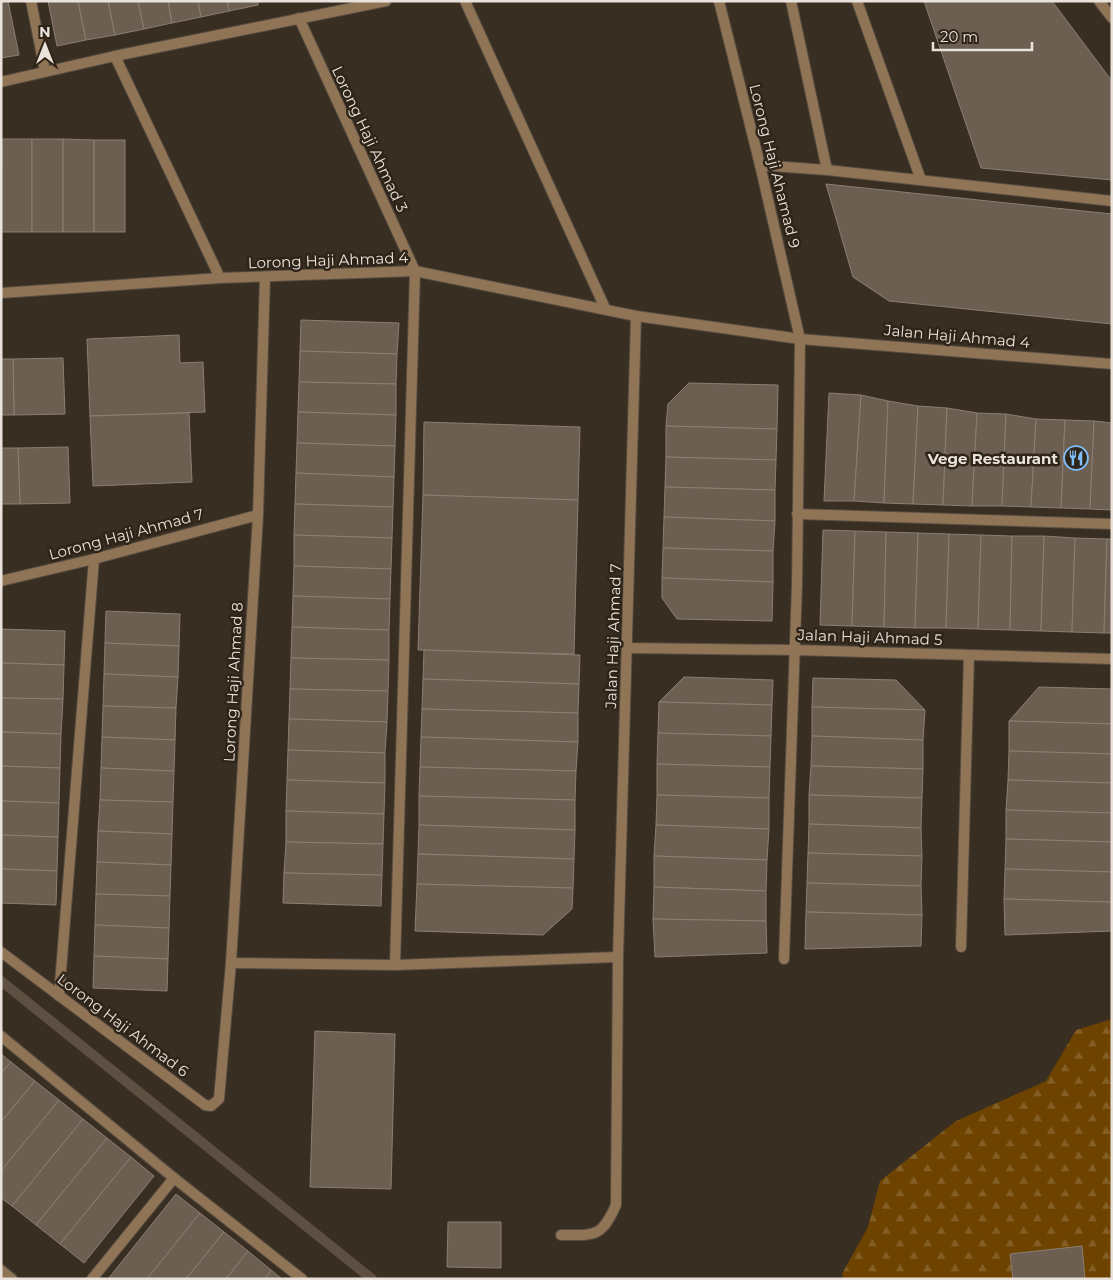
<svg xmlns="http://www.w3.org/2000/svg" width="1113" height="1280" font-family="Montserrat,sans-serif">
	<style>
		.forest { fill: url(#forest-firs) }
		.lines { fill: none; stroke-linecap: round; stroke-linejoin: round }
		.stream { stroke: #5e4f42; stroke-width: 10 }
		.building { fill: #6c5f52; stroke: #8c7f71 }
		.service-casing { stroke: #554b40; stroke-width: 12 }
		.pedestrian-casing { stroke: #554b40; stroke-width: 12 }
		.minor-casing { stroke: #554b40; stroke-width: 12 }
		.service { stroke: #907456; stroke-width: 10 }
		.pedestrian { stroke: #907456; stroke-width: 10 }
		.minor { stroke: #907456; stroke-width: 10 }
		.labels { text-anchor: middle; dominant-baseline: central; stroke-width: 5; stroke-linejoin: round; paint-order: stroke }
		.street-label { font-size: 15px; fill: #eae3dc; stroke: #2f2418 }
		.poi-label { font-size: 15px; font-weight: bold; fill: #eae3dc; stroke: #2f2418; text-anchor: end }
	</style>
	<defs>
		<pattern id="forest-firs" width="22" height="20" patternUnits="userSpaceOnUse" patternTransform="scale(1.25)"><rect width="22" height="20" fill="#6e4300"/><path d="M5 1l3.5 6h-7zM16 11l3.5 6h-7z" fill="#835e25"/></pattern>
	</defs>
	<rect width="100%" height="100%" fill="#392e22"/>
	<polygon class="forest" points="1112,1019 1112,1279 844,1279 842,1274 868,1227 880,1181 956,1121 1046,1081 1076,1030"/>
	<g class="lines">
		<polyline class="stream" points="1,981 372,1279"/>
	</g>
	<g class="building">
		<polygon points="1,1 8,1 19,55 1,58"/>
		<polygon points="48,1 78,1 86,40 57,46"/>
		<polygon points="78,1 108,1 115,35 86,40"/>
		<polygon points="108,1 138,1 144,29 115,35"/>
		<polygon points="138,1 168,1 172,23 144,29"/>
		<polygon points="168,1 198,1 201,17 172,23"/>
		<polygon points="198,1 227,1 229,11 201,17"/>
		<polygon points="227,1 258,1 258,5 229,11"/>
		<polygon points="924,1 1052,1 1112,81 1112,180 981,168"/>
		<polygon points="2,139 32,139 32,232 1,232"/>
		<rect x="32" y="139" width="31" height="93"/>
		<polygon points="63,139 94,140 94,232 63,232"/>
		<rect x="94" y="140" width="31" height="92"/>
		<polygon points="826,184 1112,214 1112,324 889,301 853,277"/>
		<polygon points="301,320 399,323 397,354 300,351"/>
		<polygon points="179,335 180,363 203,362 205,412 90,416 87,339"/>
		<polygon points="300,351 397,354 396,384 299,382"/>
		<polygon points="63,358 65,414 14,415 13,359"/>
		<polygon points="1,359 13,359 14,415 1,415"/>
		<polygon points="299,382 396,384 396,415 298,412"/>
		<polygon points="689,383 778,385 777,429 666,426 668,404"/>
		<polygon points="829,393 861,395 854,501 824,501"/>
		<polygon points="861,395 888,401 884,503 854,501"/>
		<polygon points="888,401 918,406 913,504 884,503"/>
		<polygon points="918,406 947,408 943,505 913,504"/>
		<polygon points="947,408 977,413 972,506 943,505"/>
		<polygon points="298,412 396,415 395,446 297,443"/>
		<polygon points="189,413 192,482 93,486 90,416"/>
		<polygon points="977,413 1006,414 1002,506 972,506"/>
		<polygon points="1006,414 1036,419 1031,507 1002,506"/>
		<polygon points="1036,419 1065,420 1061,508 1031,507"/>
		<polygon points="1065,420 1094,421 1090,509 1061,508"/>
		<polygon points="1094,421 1112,423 1112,510 1090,509"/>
		<polygon points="424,422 580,427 578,500 423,495"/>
		<polygon points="666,426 777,429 776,460 666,457"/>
		<polygon points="297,443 395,446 394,477 296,473"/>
		<polygon points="68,447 70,503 20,504 18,448"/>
		<polygon points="1,448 18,448 20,504 1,504"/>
		<polygon points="666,457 776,460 775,490 665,487"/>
		<polygon points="296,473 394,477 393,507 295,504"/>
		<polygon points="665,487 775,490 775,521 664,517"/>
		<polygon points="423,495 578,500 574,654 418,650"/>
		<polygon points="295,504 393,507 392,538 294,535"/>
		<polygon points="664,517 775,521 773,551 663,548"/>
		<polygon points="823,530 855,531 852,626 820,625"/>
		<polygon points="855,531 886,532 884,627 852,626"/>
		<polygon points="886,532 918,533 915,628 884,627"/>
		<polygon points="918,533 949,534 946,628 915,628"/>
		<polygon points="949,534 981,535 978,629 946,628"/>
		<polygon points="294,535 392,538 391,569 294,566"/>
		<polygon points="981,535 1012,536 1010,630 978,629"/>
		<polygon points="1012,536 1044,536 1041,631 1010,630"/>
		<polygon points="1044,536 1075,538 1072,632 1041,631"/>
		<polygon points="1075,538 1107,539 1104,633 1072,632"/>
		<polygon points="1107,539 1112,539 1112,633 1104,633"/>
		<polygon points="663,548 773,551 773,582 662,578"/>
		<polygon points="294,566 391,569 390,599 293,596"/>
		<polygon points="662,578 773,582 772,621 677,619 662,598"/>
		<polygon points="293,596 390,599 389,630 292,627"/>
		<polygon points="106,611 180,614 179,646 105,643"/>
		<polygon points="292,627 389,630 389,660 291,658"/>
		<polygon points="1,629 65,631 64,665 1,663"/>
		<polygon points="105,643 179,646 178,677 104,674"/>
		<polygon points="424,650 580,655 579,684 423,679"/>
		<polygon points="291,658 389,660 388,691 290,689"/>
		<polygon points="1,663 64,665 63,699 1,698"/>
		<polygon points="104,674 178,677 176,708 103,706"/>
		<polygon points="684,677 773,680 772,705 659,702"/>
		<polygon points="813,678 896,680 925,710 812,707"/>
		<polygon points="423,679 579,684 578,713 422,709"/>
		<polygon points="1039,687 1112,689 1112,724 1009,721"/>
		<polygon points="290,689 388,691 387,722 289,719"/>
		<polygon points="1,698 63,699 61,734 1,732"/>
		<polygon points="659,702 772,705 771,736 658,733"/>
		<polygon points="103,706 176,708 175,740 102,737"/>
		<polygon points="812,707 925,710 923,740 812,736"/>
		<polygon points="422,709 578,713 578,742 421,737"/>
		<polygon points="289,719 387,722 385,753 288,750"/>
		<polygon points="1009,721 1112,724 1112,754 1009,751"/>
		<polygon points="1,732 61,734 60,768 1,766"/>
		<polygon points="658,733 771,736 770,767 657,764"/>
		<polygon points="812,736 923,740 923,769 811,766"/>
		<polygon points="102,737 175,740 174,771 101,768"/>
		<polygon points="421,737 578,742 576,771 420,767"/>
		<polygon points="288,750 385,753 385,783 287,780"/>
		<polygon points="1009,751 1112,754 1112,783 1008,780"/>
		<polygon points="657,764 770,767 769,798 657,795"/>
		<polygon points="1,766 60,768 59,803 1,801"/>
		<polygon points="811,766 923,769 922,798 809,795"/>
		<polygon points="420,767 576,771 575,800 419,796"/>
		<polygon points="101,768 174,771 173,802 100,800"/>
		<polygon points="287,780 385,783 384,814 286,811"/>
		<polygon points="1008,780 1112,783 1112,813 1006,810"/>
		<polygon points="657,795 769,798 769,829 656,825"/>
		<polygon points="809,795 922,798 921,828 809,824"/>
		<polygon points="419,796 575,800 575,830 419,825"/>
		<polygon points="100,800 173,802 172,834 98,831"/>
		<polygon points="1,801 59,803 58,837 1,835"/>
		<polygon points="1006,810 1112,813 1112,842 1006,839"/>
		<polygon points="286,811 384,814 383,844 286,842"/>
		<polygon points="809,824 921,828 922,856 808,853"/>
		<polygon points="419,825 575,830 574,859 418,854"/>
		<polygon points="656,825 769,829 767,860 654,856"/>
		<polygon points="98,831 172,834 171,865 97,862"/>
		<polygon points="1,835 58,837 57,871 1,869"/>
		<polygon points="1006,839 1112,842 1112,872 1005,869"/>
		<polygon points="286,842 383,844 382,875 284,873"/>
		<polygon points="808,853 922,856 921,886 807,883"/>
		<polygon points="418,854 574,859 573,888 417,884"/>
		<polygon points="654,856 767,860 766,891 654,887"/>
		<polygon points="97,862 171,865 170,896 96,894"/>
		<polygon points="1,869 57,871 56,905 1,903"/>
		<polygon points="1005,869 1112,872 1111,902 1004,899"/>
		<polygon points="284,873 382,875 381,906 283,903"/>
		<polygon points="807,883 921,886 922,915 806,912"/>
		<polygon points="417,884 573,888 572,909 543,935 415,931"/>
		<polygon points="654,887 766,891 766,921 653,919"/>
		<polygon points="96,894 170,896 169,928 95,925"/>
		<polygon points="1004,899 1111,902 1112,931 1005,935"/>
		<polygon points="806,912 922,915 921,946 805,949"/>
		<polygon points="653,919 766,921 767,953 655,957"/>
		<polygon points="95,925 169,928 168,959 94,956"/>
		<polygon points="94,956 168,959 167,991 93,988"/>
		<polygon points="315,1031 395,1034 391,1189 310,1187"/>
		<polygon points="1,1054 11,1062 1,1073"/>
		<polygon points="11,1062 35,1081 1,1122 1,1073"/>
		<polygon points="35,1081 59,1100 1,1171 1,1122"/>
		<polygon points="59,1100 83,1119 12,1206 1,1198 1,1171"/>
		<polygon points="83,1119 107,1138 36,1225 12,1206"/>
		<polygon points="107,1138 131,1157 60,1244 36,1225"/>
		<polygon points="131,1157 154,1176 84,1263 60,1244"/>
		<polygon points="176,1194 200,1213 147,1279 108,1279"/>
		<polygon points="200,1213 224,1232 186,1279 147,1279"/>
		<polygon points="448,1222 501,1222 501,1268 447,1267"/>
		<polygon points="224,1232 248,1251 226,1279 186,1279"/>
		<polygon points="1082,1246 1085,1279 1013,1279 1010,1254"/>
		<polygon points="248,1251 271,1270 265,1279 226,1279"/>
		<polygon points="271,1270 282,1279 265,1279"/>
	</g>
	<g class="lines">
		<g class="service-casing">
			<g id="service">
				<polyline points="31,1 45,71"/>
				<polyline points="465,1 605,308"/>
				<polyline points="791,1 827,170"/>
				<polyline points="857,1 921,180"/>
				<polyline points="115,56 220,278"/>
				<polyline points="1,82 115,56 386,1"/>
				<polyline points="760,165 827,170 1112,201"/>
				<polyline points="797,514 1112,524"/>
				<polyline points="784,959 797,585 800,339"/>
				<polyline points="395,965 415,271"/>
				<polyline points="59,996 94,559"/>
				<path d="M561 1235C595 1235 601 1238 616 1205L618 957"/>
			</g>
		</g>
		<g class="pedestrian-casing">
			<polyline id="pedestrian" points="92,1279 174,1178"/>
		</g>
		<g class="minor-casing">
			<g id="minor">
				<polyline points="719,1 760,165 800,339"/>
				<polyline points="1099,1 1112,18"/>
				<polyline points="299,18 415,271"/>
				<polyline points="1,293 220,278 415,271 636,316 800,339 1112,364"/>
				<polyline points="1,581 94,559 258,515"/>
				<polyline points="628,648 794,650 1112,659"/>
				<polyline points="961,947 969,655"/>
				<polyline points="1,952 205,1105 211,1106 219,1099 231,963 258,515 265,277"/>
				<polyline points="231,963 395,965 618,957 636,316"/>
				<polyline points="1,1036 174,1178 302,1279"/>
				<polyline points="1,1270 12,1279"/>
			</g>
		</g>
		<use href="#service" class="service"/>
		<use href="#pedestrian" class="pedestrian"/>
		<use href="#minor" class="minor"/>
	</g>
	<defs>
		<g id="restaurant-ring" transform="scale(1.25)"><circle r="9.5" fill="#2f2418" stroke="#7fbdfa" stroke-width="1.5"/><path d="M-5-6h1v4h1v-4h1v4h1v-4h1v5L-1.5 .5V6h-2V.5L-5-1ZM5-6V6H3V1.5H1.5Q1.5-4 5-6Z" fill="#7fbdfa"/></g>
	</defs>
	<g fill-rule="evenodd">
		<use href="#restaurant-ring" x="1076" y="458"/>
	</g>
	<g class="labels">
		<g class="street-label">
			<text transform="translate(370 139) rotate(65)">Lorong Haji Ahmad 3</text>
			<text transform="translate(775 166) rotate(76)">Lorong Haji Ahamad 9</text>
			<text transform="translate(328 260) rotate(-2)">Lorong Haji Ahmad 4</text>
			<text transform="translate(957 336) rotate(5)">Jalan Haji Ahmad 4</text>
			<text transform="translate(126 534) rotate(-15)">Lorong Haji Ahmad 7</text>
			<text transform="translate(613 636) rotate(-88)">Jalan Haji Ahmad 7</text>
			<text transform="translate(870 637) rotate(2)">Jalan Haji Ahmad 5</text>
			<text transform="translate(233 682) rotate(-87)">Lorong Haji Ahmad 8</text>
			<text transform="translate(123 1025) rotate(37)">Lorong Haji Ahmad 6</text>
		</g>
		<g class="poi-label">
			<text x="1058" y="458">Vege Restaurant</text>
		</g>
	</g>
	<rect width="1113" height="1280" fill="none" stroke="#eae3dc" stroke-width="5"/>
	<g transform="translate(45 45)" stroke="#2f2418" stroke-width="4" paint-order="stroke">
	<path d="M0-4L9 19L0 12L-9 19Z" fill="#eae3dc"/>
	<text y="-8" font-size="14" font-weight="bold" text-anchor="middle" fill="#eae3dc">N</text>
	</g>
	<path d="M933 42v8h99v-8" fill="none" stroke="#eae3dc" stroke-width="2.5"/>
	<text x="940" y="42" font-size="15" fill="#eae3dc" stroke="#2f2418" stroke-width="4" paint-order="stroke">20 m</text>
</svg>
